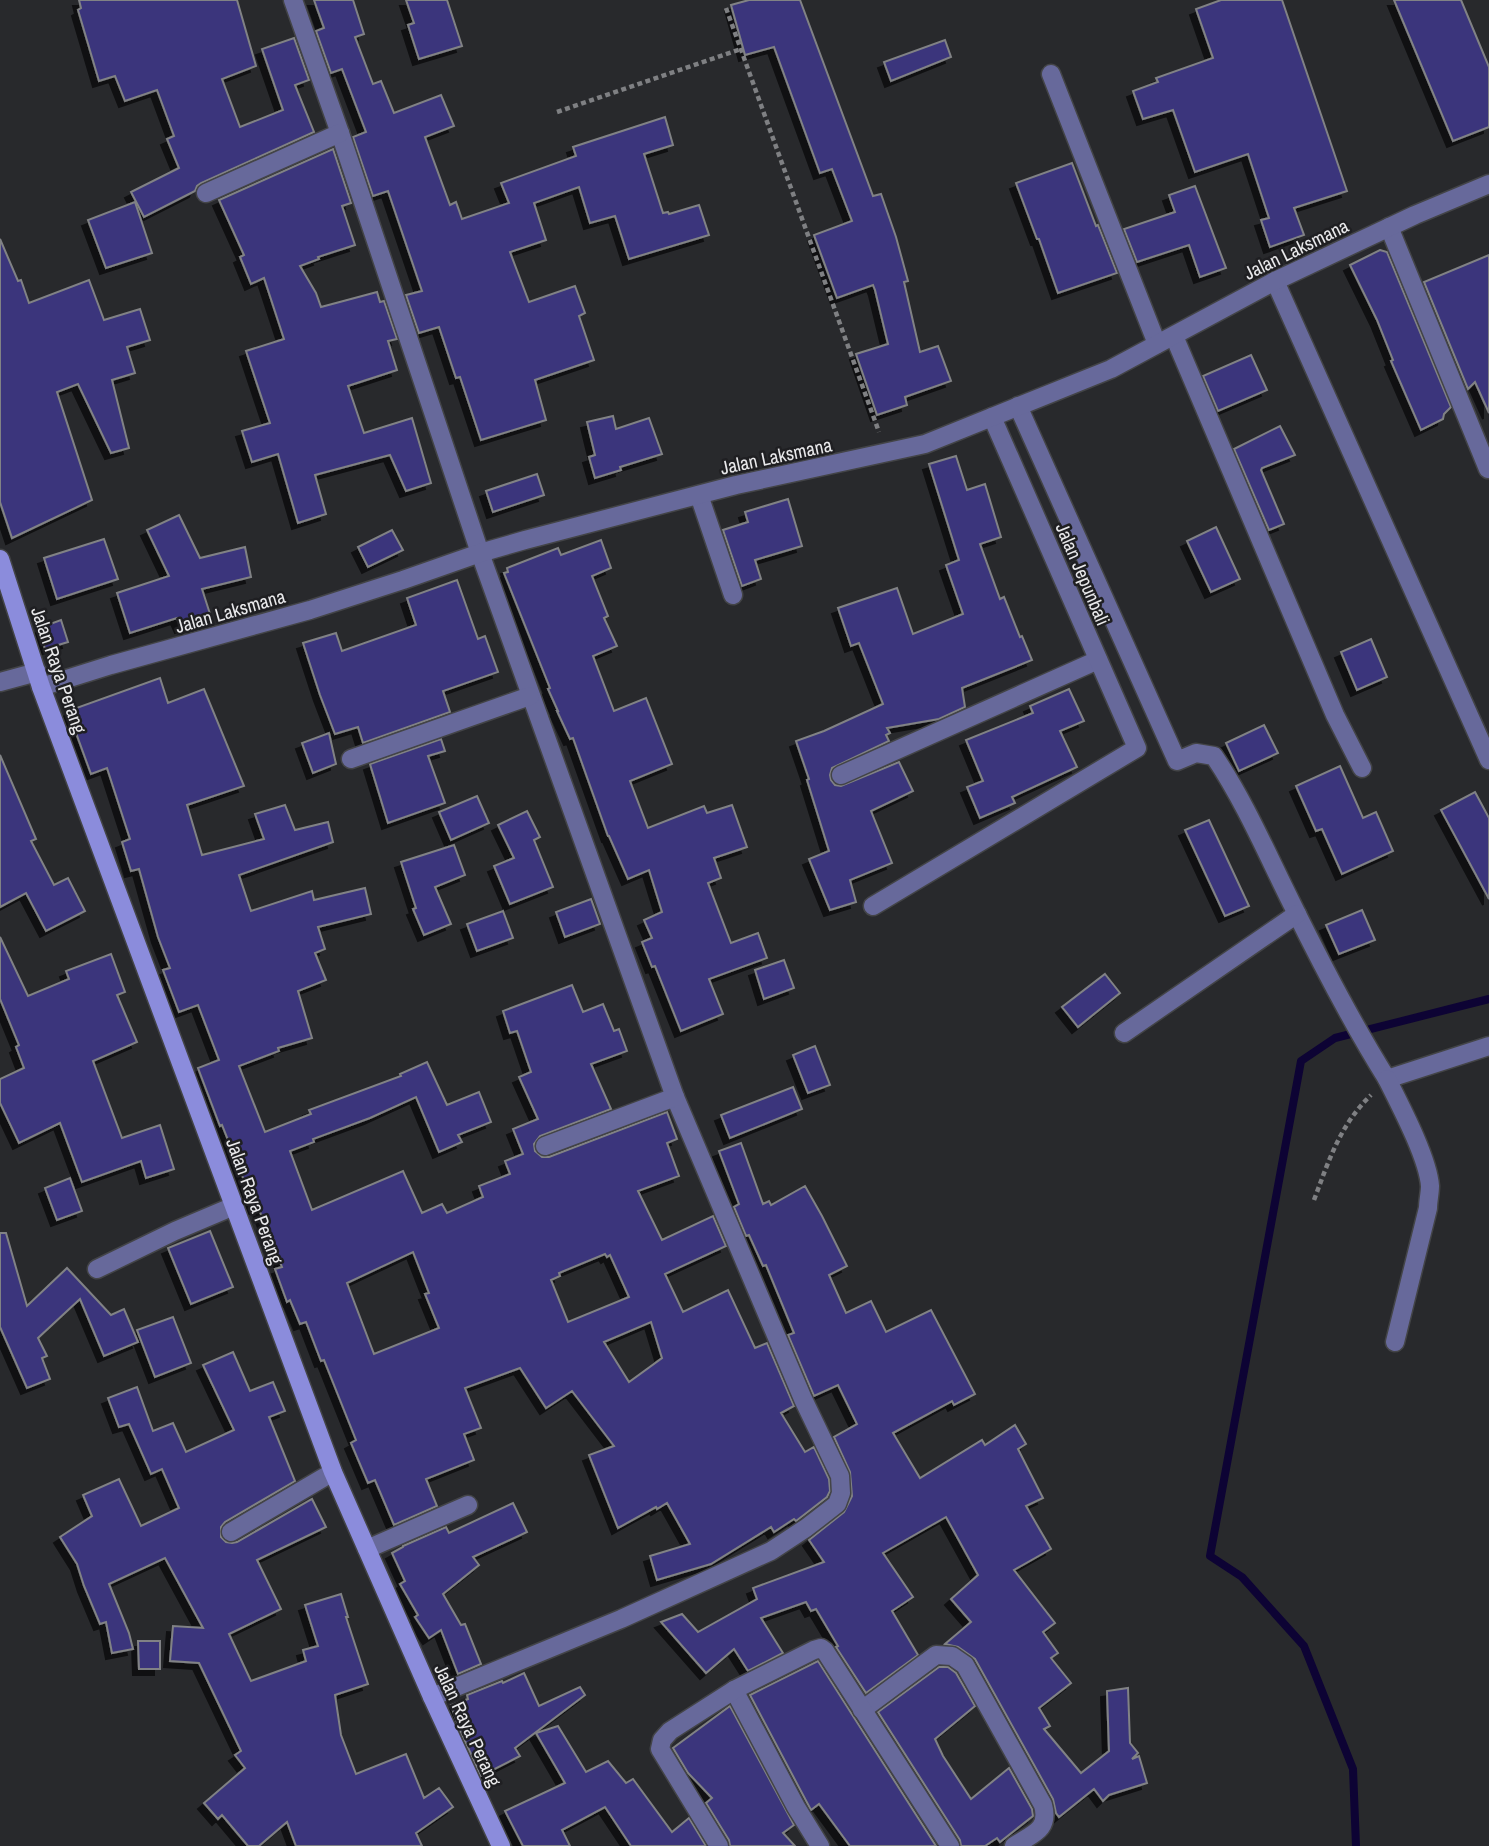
<svg xmlns="http://www.w3.org/2000/svg" width="1489" height="1846" font-family="'Archivo Narrow',sans-serif">
	<style>
		.lines { fill: none; stroke-linecap: round; stroke-linejoin: round }
		.stream { stroke: #0d0334; stroke-width: 8 }
		.building { fill: #3a367b; stroke: #818285; stroke-width: 2; fill-rule: evenodd; filter: url(#shadow) }
		.minor-casing { stroke: #434447; stroke-width: 21 }
		.tertiary-casing { stroke: #434447; stroke-width: 21 }
		.secondary-casing { stroke: #434447; stroke-width: 21 }
		.path { stroke: #7f8083; stroke-width: 4.5; stroke-dasharray: 5 3.5; stroke-linecap: butt }
		.minor { stroke: #67699b; stroke-width: 18 }
		.tertiary { stroke: #67699b; stroke-width: 18 }
		.secondary { stroke: #8b8cdc; stroke-width: 18 }
		.labels { text-anchor: middle; dominant-baseline: central; stroke-width: 5; stroke-linejoin: round; paint-order: stroke }
		.street-label { font-size: 19px; fill: #e9e9eb; stroke: #1f1f22 }
	</style>
	<defs>
		<filter id="shadow"><feDropShadow dx="-6" dy="6" stdDeviation="0" flood-color="#0009"/></filter>
	</defs>
	<rect width="100%" height="100%" fill="#28292c"/>
	<g class="lines">
		<polyline class="stream" points="1356,1846 1353,1769 1304,1646 1242,1577 1210,1556 1301,1061 1335,1038 1489,999"/>
	</g>
	<g class="building">
		<polygon points="79,0 237,0 256,66 222,79 240,127 283,110 262,49 294,38 309,80 295,85 314,132 201,183 197,186 195,191 144,217 131,192 179,168 167,139 174,136 157,90 125,101 115,76 99,81 78,10 81,8"/>
		<polygon points="314,0 353,0 364,34 355,37 373,84 381,81 394,113 441,95 454,126 425,137 450,205 456,202 462,219 509,203 501,183 576,156 573,147 665,117 673,145 644,154 663,213 668,212 669,214 699,205 709,235 629,259 615,216 590,223 579,187 534,203 546,240 510,252 529,302 575,286 585,313 579,316 594,360 535,380 546,420 481,440 460,377 456,378 439,327 419,333 406,295 422,291 388,191 373,196 353,137 366,132 342,69 331,73 316,31 324,28"/>
		<polygon points="406,0 447,0 462,46 419,59 408,25 414,23"/>
		<polygon points="749,0 800,0 873,196 881,194 896,237 908,281 904,282 920,352 938,346 951,381 905,397 907,405 877,415 856,354 888,344 875,290 873,285 837,298 814,235 852,221 832,169 820,173 774,47 745,55 731,5"/>
		<polygon points="1221,0 1282,0 1347,191 1294,208 1304,235 1270,247 1261,220 1269,218 1248,154 1195,172 1173,110 1143,119 1133,91 1158,82 1156,78 1213,58 1196,9"/>
		<polygon points="1394,0 1461,0 1489,67 1489,127 1453,141"/>
		<polygon points="945,40 951,57 891,81 884,62"/>
		<polygon points="333,149 351,203 342,206 355,245 318,257 319,259 300,266 316,293 321,307 377,292 380,302 384,301 397,339 388,341 397,370 348,386 364,433 412,418 431,483 406,491 390,455 315,475 326,514 298,523 278,454 252,462 242,431 270,423 246,351 284,339 264,278 251,284 240,257 244,255 219,200"/>
		<polygon points="1072,163 1096,226 1098,225 1117,273 1058,293 1039,239 1037,239 1016,183"/>
		<polygon points="1195,186 1226,268 1200,277 1189,245 1137,262 1124,229 1175,212 1169,195"/>
		<polygon points="135,202 152,253 106,268 88,220"/>
		<polygon points="0,239 18,281 21,280 29,303 89,280 104,320 140,309 150,340 127,347 135,373 112,380 129,448 111,453 78,384 57,392 92,500 12,538 0,502"/>
		<polygon points="1380,250 1387,252 1451,407 1444,414 1443,419 1421,430 1391,361 1393,360 1377,320 1350,265"/>
		<polygon points="1489,255 1489,413 1475,382 1468,389 1424,282"/>
		<polygon points="1251,355 1267,390 1218,411 1203,376"/>
		<polygon points="613,416 616,429 649,418 662,454 620,467 621,470 595,478 589,457 595,455 587,422"/>
		<polygon points="1280,426 1295,455 1262,468 1261,470 1284,524 1269,530 1234,449"/>
		<polygon points="956,456 967,490 985,484 1001,537 980,544 1000,599 1004,597 1020,637 1022,636 1032,660 962,688 965,707 939,719 887,728 890,733 886,735 889,741 832,768 830,775 831,780 835,785 841,786 899,762 913,791 871,811 892,863 850,880 856,902 830,910 809,859 829,851 807,780 809,779 796,741 824,731 883,704 859,643 851,646 838,608 897,588 913,634 963,614 946,565 959,560 929,464"/>
		<polygon points="537,474 544,495 493,512 486,491"/>
		<polygon points="788,499 802,546 755,560 761,579 742,586 723,530 748,522 745,512"/>
		<polygon points="179,515 200,558 245,547 251,577 202,589 211,617 181,627 177,618 130,633 117,593 169,576 147,530"/>
		<polygon points="1216,527 1240,579 1211,592 1187,541"/>
		<polygon points="392,530 403,550 368,567 358,547"/>
		<polygon points="104,539 118,579 57,599 44,558"/>
		<polygon points="601,540 611,568 592,576 608,616 604,618 617,646 593,656 614,711 646,698 672,764 630,781 648,828 704,806 707,813 732,805 747,847 714,858 721,878 708,883 731,943 758,933 767,958 709,979 723,1014 681,1031 655,966 652,967 642,942 652,938 644,920 662,912 649,870 628,879 609,836 608,836 573,738 570,739 557,711 558,711 548,689 550,688 504,573 508,572 507,568 558,548 561,555"/>
		<polygon points="457,580 478,639 485,636 498,672 443,691 450,712 363,743 358,727 335,734 320,695 303,643 336,633 342,651 416,625 407,598"/>
		<polygon points="61,620 68,642 45,649 39,628"/>
		<polygon points="1371,639 1387,677 1357,690 1341,652"/>
		<path d="M160 678 168 703 204 689 244 786 187 805 202 855 264 839 255 814 285 805 295 830 328 822 333 842 239 875 251 911 312 891 314 900 365 888 371 914 318 927 325 949 315 953 326 980 298 991 312 1038 278 1048 279 1051 239 1066 265 1132 311 1114 309 1110 401 1076 400 1074 427 1062 447 1105 479 1092 491 1122 458 1135 462 1142 439 1152 416 1097 370 1118 313 1139 314 1142 290 1151 312 1210 403 1171 422 1213 442 1204 447 1213 483 1197 479 1186 510 1174 505 1161 523 1154 513 1129 538 1119 519 1077 531 1072 517 1031 510 1033 503 1011 572 985 583 1012 603 1004 614 1031 619 1029 627 1051 591 1064 611 1109 540 1136 534 1144 535 1151 542 1157H549L667 1112 677 1139 667 1143 679 1176 638 1191 662 1240 713 1216 726 1246 665 1274 683 1312 728 1290 755 1348 767 1343 794 1406 781 1413 805 1452 814 1447 829 1479 830 1491 827 1497 796 1521 794 1519 774 1532 771 1527 711 1564 657 1580 650 1556 690 1544 667 1503 657 1509 656 1507 618 1528 589 1455 614 1446 572 1391 546 1408 520 1368 465 1388 481 1428 464 1434 474 1460 426 1479 437 1506 394 1525 375 1480 368 1483 351 1443 356 1440 324 1360 321 1361 306 1322 300 1324 290 1300 287 1302 275 1269 282 1267 258 1207 255 1208 222 1125 220 1126 198 1068 219 1060 198 1005 179 1012 163 970 170 968 158 937 139 869 131 871 122 842 130 839 107 768 91 774 68 711ZM413 1252 429 1293 425 1294 439 1328 374 1354 347 1283ZM605 1254 607 1257 610 1255 629 1297 568 1322 551 1280 560 1276 559 1273ZM651 1322 662 1358 629 1382 604 1342Z"/>
		<polygon points="1069,689 1084,721 1060,731 1077,767 1012,797 1015,803 980,818 967,787 983,781 966,740 1033,713 1030,706"/>
		<polygon points="1264,725 1278,753 1239,771 1226,743"/>
		<polygon points="329,733 336,764 313,773 302,743"/>
		<polygon points="441,739 445,751 428,756 445,803 388,823 370,764"/>
		<polygon points="0,755 36,839 31,841 54,885 68,878 85,911 46,931 26,893 0,907"/>
		<polygon points="1340,766 1363,818 1376,812 1393,851 1342,874 1322,829 1316,831 1296,786"/>
		<polygon points="1475,792 1489,818 1489,899 1441,810"/>
		<polygon points="477,796 489,823 451,840 439,812"/>
		<polygon points="527,811 540,837 534,840 553,887 510,904 494,866 514,858 498,825"/>
		<polygon points="1209,820 1249,906 1225,916 1185,830"/>
		<polygon points="454,845 465,875 435,887 451,924 424,935 413,909 416,908 401,862"/>
		<polygon points="591,899 600,924 565,937 556,912"/>
		<polygon points="1362,910 1375,940 1339,954 1326,925"/>
		<polygon points="503,911 513,938 477,951 467,924"/>
		<polygon points="0,937 28,996 69,979 66,971 111,954 125,992 117,995 137,1042 93,1061 122,1138 160,1125 174,1169 146,1178 141,1161 82,1182 60,1123 19,1143 0,1103 0,1079 24,1068 16,1047 19,1045 0,999"/>
		<polygon points="784,960 794,988 764,999 755,970"/>
		<polygon points="1105,974 1120,993 1078,1027 1062,1007"/>
		<polygon points="815,1046 830,1085 808,1093 793,1055"/>
		<polygon points="793,1087 802,1109 730,1138 721,1115"/>
		<polygon points="741,1143 763,1204 769,1201 771,1205 805,1186 822,1216 847,1266 829,1275 846,1313 871,1301 886,1332 931,1310 975,1394 954,1405 952,1401 893,1433 920,1478 982,1440 985,1445 1015,1425 1026,1444 1018,1449 1043,1498 1026,1506 1051,1549 1014,1570 1055,1623 1043,1632 1058,1653 1051,1658 1071,1683 1039,1708 1050,1726 1044,1729 1081,1773 1109,1751 1107,1691 1128,1688 1130,1743 1138,1753 1132,1759 1139,1756 1147,1783 1109,1795 1103,1801 1094,1789 1059,1817 1056,1813 1053,1799 975,1659 958,1647 945,1644 971,1622 951,1599 978,1575 946,1517 883,1553 913,1597 892,1611 918,1655 866,1693 836,1647 838,1646 816,1609 811,1611 806,1602 761,1618 783,1653 748,1671 734,1649 706,1673 661,1622 682,1614 698,1632 757,1599 753,1588 824,1562 809,1540 844,1512 852,1496 850,1472 834,1437 857,1424 838,1385 814,1396 788,1335 794,1333 766,1265 763,1266 749,1235 746,1236 734,1207 739,1204 719,1151"/>
		<polygon points="70,1178 82,1211 57,1220 45,1188"/>
		<polygon points="210,1231 233,1287 191,1304 168,1248"/>
		<polygon points="0,1233 6,1233 27,1306 67,1268 111,1315 124,1309 138,1342 104,1356 80,1299 38,1338 47,1356 42,1358 50,1379 27,1388 0,1327"/>
		<polygon points="173,1317 191,1363 155,1377 137,1330"/>
		<polygon points="233,1352 250,1391 273,1382 285,1411 269,1417 295,1481 225,1522 221,1527 221,1537 226,1542 232,1543 237,1542 312,1499 326,1527 257,1560 281,1609 229,1634 251,1681 306,1661 303,1650 318,1646 305,1605 341,1594 348,1617 346,1617 368,1684 335,1695 341,1735 356,1774 406,1754 424,1798 439,1788 453,1807 416,1833 422,1846 296,1846 287,1822 259,1846 248,1846 222,1815 218,1819 204,1803 245,1768 235,1755 241,1751 199,1663 170,1661 173,1626 203,1628 165,1558 109,1584 129,1633 133,1649 112,1653 106,1622 100,1624 84,1586 77,1564 60,1537 92,1516 83,1495 119,1479 141,1526 179,1508 162,1469 151,1474 129,1424 119,1427 108,1398 137,1387 153,1431 173,1423 186,1452 234,1430 203,1365"/>
		<polygon points="513,1503 527,1532 473,1557 479,1565 443,1594 461,1625 465,1624 481,1664 458,1674 441,1630 429,1638 415,1617 418,1615 400,1584 405,1581 392,1553 403,1547 403,1546 446,1527 449,1533"/>
		<polygon points="138,1641 160,1641 160,1669 139,1669"/>
		<polygon points="818,1661 853,1716 936,1846 850,1846 819,1804 811,1810 750,1695"/>
		<polygon points="939,1667 948,1667 956,1673 975,1706 935,1739 943,1756 971,1799 1009,1768 1032,1809 1033,1816 1000,1842 997,1838 985,1846 961,1846 960,1840 878,1712"/>
		<polygon points="524,1673 539,1706 580,1687 585,1695 515,1748 520,1756 481,1776 459,1728 451,1705 468,1699 467,1695 502,1681 503,1683"/>
		<polygon points="730,1706 794,1825 783,1833 795,1846 730,1846 729,1840 706,1803 712,1798 688,1773 673,1748"/>
		<polygon points="558,1726 586,1772 608,1761 626,1783 633,1779 672,1832 689,1818 706,1846 631,1846 605,1807 562,1830 570,1846 523,1846 505,1811 565,1783 536,1733"/>
	</g>
	<g class="lines">
		<g class="minor-casing">
			<g id="minor">
				<polyline points="293,0 340,133 480,553 675,1097 803,1399 840,1476 841,1493 837,1504 806,1528 771,1551 621,1619 432,1697"/>
				<polyline points="1051,74 1157,344"/>
				<polyline points="206,193 340,133"/>
				<polyline points="1389,227 1488,469"/>
				<polyline points="1275,281 1489,760"/>
				<polyline points="1174,336 1335,715 1362,768"/>
				<path d="M1018 406 1177 761 1196 753 1214 756C1245 802 1267 854 1292 904 1321 963 1352 1023 1387 1079L1489 1046"/>
				<polyline points="699,495 733,595"/>
				<polyline points="0,682 37,672"/>
				<polyline points="351,759 530,696"/>
				<polyline points="841,775 1098,660"/>
				<polyline points="873,906 1137,748 992,417"/>
				<polyline points="1124,1033 1297,914"/>
				<path d="M1387 1079C1400 1105 1428 1158 1430 1186 1430 1193 1428 1201 1428 1208L1395 1342"/>
				<polyline points="545,1146 675,1097"/>
				<polyline points="97,1269 175,1231 234,1206"/>
				<polyline points="231,1532 333,1472"/>
				<polyline points="367,1549 468,1505"/>
				<polyline points="734,1690 796,1807 820,1846"/>
				<path d="M862 1710 936 1655 952 1656 965 1665 1043 1805C1050 1830 1032 1834 1014 1846"/>
				<polyline points="719,1846 660,1749 662,1740 670,1731 734,1690 814,1650 821,1648 825,1651 950,1846"/>
			</g>
		</g>
		<g class="tertiary-casing">
			<polyline id="tertiary" points="41,687 111,665 310,610 403,580 480,553 525,540 736,485 925,444 1111,369 1275,281 1415,215 1489,184"/>
		</g>
		<g class="secondary-casing">
			<polyline id="secondary" points="0,559 41,687 333,1472 432,1697 501,1846"/>
		</g>
		<g class="path">
			<polyline points="726,8 879,432"/>
			<polyline points="557,112 741,49"/>
			<path d="M1314 1200C1329 1160 1340 1125 1371 1095"/>
		</g>
		<use href="#minor" class="minor"/>
		<use href="#tertiary" class="tertiary"/>
		<use href="#secondary" class="secondary"/>
	</g>
	<g class="labels">
		<g class="street-label">
			<text transform="translate(1296 249) rotate(-26)">Jalan Laksmana</text>
			<text transform="translate(776 456) rotate(-12)">Jalan Laksmana</text>
			<text transform="translate(1083 574) rotate(67)">Jalan Jepunbali</text>
			<text transform="translate(230 611) rotate(-16)">Jalan Laksmana</text>
			<text transform="translate(59 670) rotate(71)">Jalan Raya Perang</text>
			<text transform="translate(255 1201) rotate(70)">Jalan Raya Perang</text>
			<text transform="translate(468 1725) rotate(65)">Jalan Raya Perang</text>
		</g>
	</g>
</svg>
